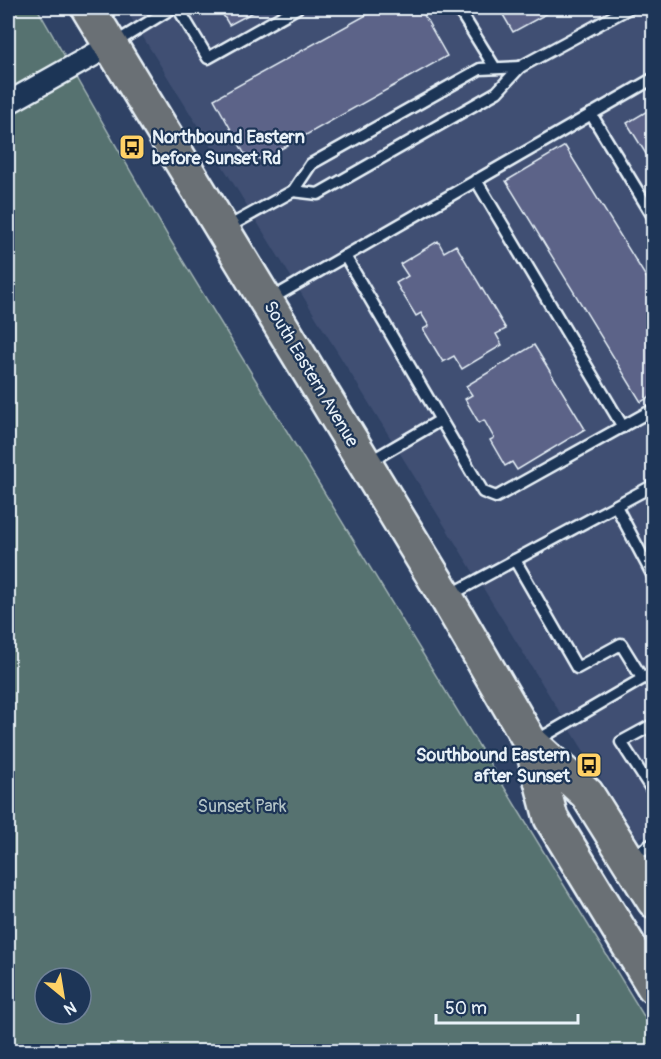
<svg xmlns="http://www.w3.org/2000/svg" width="661" height="1059" font-family="Pangolin,sans-serif">
	<style>
		.built { fill: #3f4f73 }
		.green { fill: #577270; stroke: #a0b2b4; stroke-width: 1.5; fill-rule: evenodd }
		.building { fill: #5b6388; stroke: #e8f1f8; stroke-width: 1.5 }
		.lines { fill: none; stroke-linecap: round; stroke-linejoin: round }
		.service-casing { stroke: #e8f1f8; stroke-width: 15 }
		.minor-casing { stroke: #e8f1f8; stroke-width: 26 }
		.primary-casing { stroke: #e8f1f8; stroke-width: 38 }
		.service { stroke: #1d3557; stroke-width: 10 }
		.minor { stroke: #1d3557; stroke-width: 21 }
		.primary { stroke: #6b7074; stroke-width: 33 }
		.labels { text-anchor: middle; dominant-baseline: central; stroke-width: 4.5; stroke-linejoin: round; paint-order: stroke }
		.poi-label { font-size: 18px; font-weight: bold; fill: #e8f1f8; stroke: #1d3557; text-anchor: start }
		.street-label { font-size: 18px; fill: #e8f1f8; stroke: #1d3557 }
		.park-label { font-size: 18px; fill: #b5c5c8; stroke: #1d3557 }
	</style>
	<rect width="100%" height="100%" fill="#2f4265"/>
	<filter id="ink" filterUnits="userSpaceOnUse"><feTurbulence type="fractalNoise" baseFrequency=".0167" numOctaves="2"/><feDisplacementMap in="SourceGraphic" scale="12" xChannelSelector="R" yChannelSelector="G"/><feConvolveMatrix kernelMatrix="1 2 1 2 8 2 1 2 1" color-interpolation-filters="sRGB"/></filter>
	<g filter="url(#ink)">
		<polygon class="built" points="125,8 653,8 653,831 638,839"/>
		<path class="green" d="M8 8H37L169 238 653 1031V1051H8ZM45 978H81V1014H45Z"/>
		<g class="building">
			<polygon points="219,8 261,8 229,25"/>
			<polygon points="379,8 420,8 447,56 279,150 274,164 244,153 214,99"/>
			<polygon points="499,8 557,8 513,32"/>
			<polygon points="654,107 654,167 627,123"/>
			<polygon points="565,146 654,290 654,394 641,402 506,181"/>
			<polygon points="438,241 444,252 456,245 506,329 496,334 502,345 462,369 454,356 443,362 423,329 429,326 421,313 416,316 396,283 408,276 400,264"/>
			<polygon points="534,345 585,429 517,470 512,462 505,466 490,440 494,438 484,420 479,423 465,399 472,395 466,386"/>
		</g>
		<g class="lines">
			<g class="service-casing">
				<g id="service">
					<polyline points="178,8 208,58 297,8"/>
					<polyline points="458,8 495,68"/>
					<polyline points="113,44 172,8"/>
					<polygon points="520,67 497,92 318,194 293,191 311,164 480,69"/>
					<polyline points="520,67 629,8"/>
					<polyline points="591,114 654,218"/>
					<polyline points="476,180 623,427"/>
					<polyline points="226,228 293,191"/>
					<polyline points="345,256 483,492 496,497 654,409"/>
					<polyline points="269,300 654,78"/>
					<polyline points="367,463 439,421"/>
					<polyline points="616,506 654,578"/>
					<polyline points="515,560 577,668 621,644 642,678"/>
					<polyline points="448,596 654,485"/>
					<polyline points="654,724 621,742 654,793"/>
					<polyline points="534,742 654,672"/>
					<polyline points="631,857 654,843"/>
				</g>
			</g>
			<g class="minor-casing">
				<polyline id="minor" points="8,103 111,45"/>
			</g>
			<g class="primary-casing">
				<g id="primary">
					<polyline points="88,8 446,597 531,743 551,818 654,987"/>
					<polyline points="531,743 587,794 654,901"/>
				</g>
			</g>
			<use href="#service" class="service"/>
			<use href="#minor" class="minor"/>
			<use href="#primary" class="primary"/>
		</g>
	</g>
	<defs>
		<g id="bus-square" transform="scale(1.35)"><rect x="-9" y="-9" width="18" height="18" rx="4" fill="#ffd166" stroke="#1d3557"/><path d="M-5-6H5V4H4V6H2V4H-2V6H-4V4H-5ZM-3.5-4V0h7V-4ZM-3.5 1.2v1.5H-2V1.2ZM2 1.2v1.5H3.5V1.2Z" fill="#111"/></g>
	</defs>
	<g fill-rule="evenodd">
		<use href="#bus-square" x="132" y="147"/>
		<use href="#bus-square" x="589" y="765"/>
	</g>
	<g class="labels">
		<g class="poi-label">
			<text x="152" y="137">Northbound Eastern<tspan x="152" dy="21">before Sunset Rd</tspan></text>
			<text x="570" y="755" text-anchor="end">Southbound Eastern<tspan x="570" dy="21">after Sunset</tspan></text>
		</g>
		<g class="street-label">
			<text transform="translate(311 374) rotate(59)">South Eastern Avenue</text>
		</g>
		<g class="park-label">
			<text x="242" y="806">Sunset Park</text>
		</g>
	</g>
	<rect width="661" height="1059" fill="none" stroke="#1d3557" stroke-width="30"/>
	<rect x="15" y="15" width="631" height="1029" fill="none" stroke="#e8f1f8" stroke-width="2" filter="url(#ink)"/>
	<g transform="translate(63 996) rotate(150)"><circle r="28" fill="#1d3557" stroke="#6e8097" stroke-width="1.5"/>
	<path d="M0-4.5L10 22L0 15L-10 22Z" fill="#ffd166"/>
	<text y="-9" font-size="16" font-weight="bold" text-anchor="middle" fill="#e8f1f8">N</text>
	</g>
	<path d="M436 1014v9h142v-9" fill="none" stroke="#e8f1f8" stroke-width="3"/>
	<text x="445" y="1014" font-size="18" fill="#e8f1f8" stroke="#1d3557" stroke-width="4.5" paint-order="stroke">50 m</text>
</svg>
